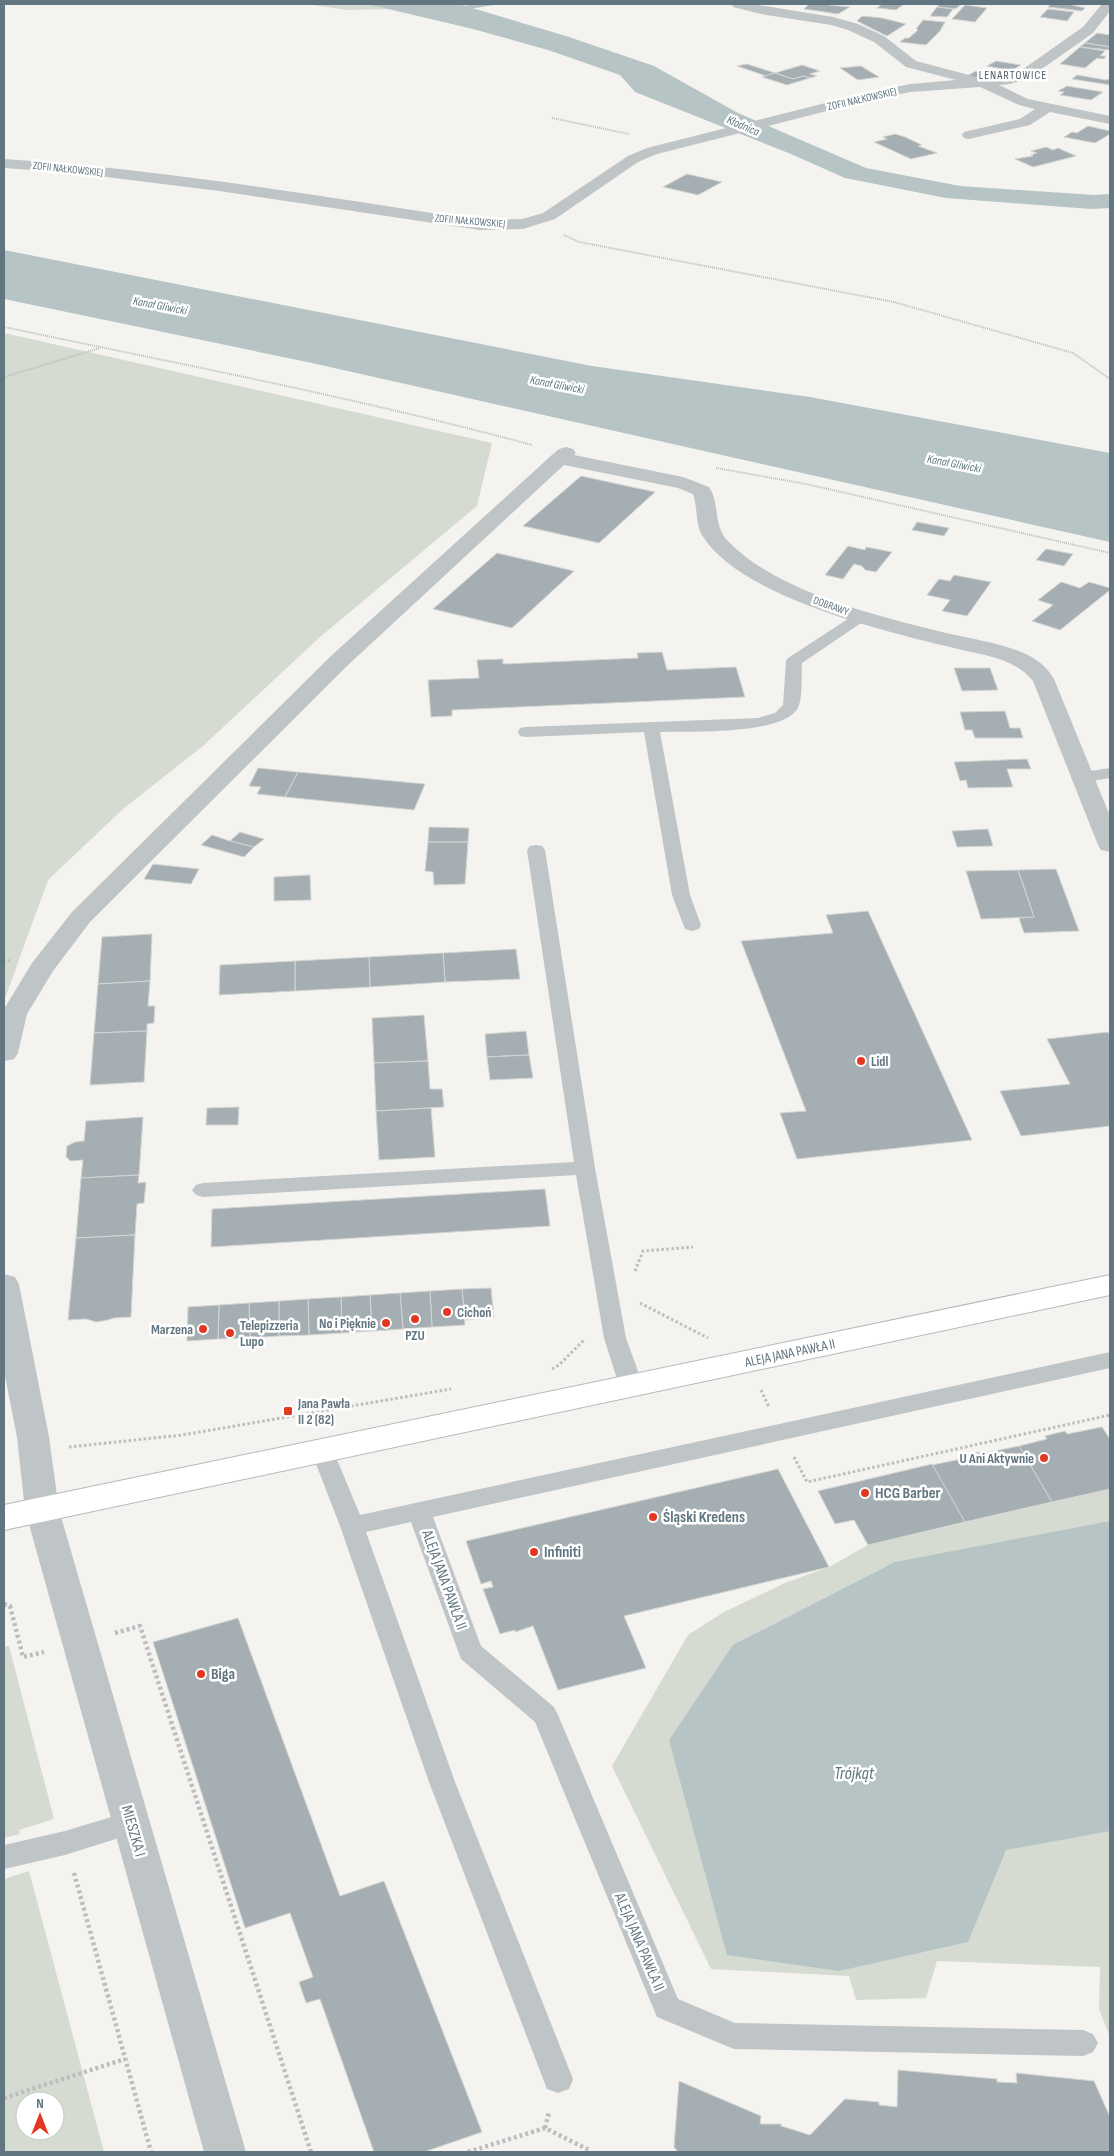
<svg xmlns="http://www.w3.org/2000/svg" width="1114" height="2156" font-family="'Sofia Sans Condensed',sans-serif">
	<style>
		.green { fill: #d5dbd0; fill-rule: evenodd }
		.water { fill: #b6c4c6 }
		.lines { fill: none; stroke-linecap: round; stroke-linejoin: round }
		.stream { fill: #b6c4c6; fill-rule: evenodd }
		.building { fill: #a5afb3; stroke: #d5d5d2 }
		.secondary-casing { stroke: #b3b9bc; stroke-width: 2 }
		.path-far3 { stroke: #bbbdbf; stroke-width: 2; stroke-dasharray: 1 1; stroke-linecap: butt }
		.path-far2 { stroke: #bbbdbf; stroke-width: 2.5; stroke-dasharray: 2 2; stroke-linecap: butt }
		.path-far1 { stroke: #bbbdbf; stroke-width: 3; stroke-dasharray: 2.5 2.5; stroke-linecap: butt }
		.path { stroke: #bbbdbf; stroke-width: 4.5; stroke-dasharray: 3 3; stroke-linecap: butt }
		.service { fill: #bfc4c6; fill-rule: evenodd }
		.minor { fill: #bfc4c6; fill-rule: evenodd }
		.secondary { fill: #fff; fill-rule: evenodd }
		.poi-dot { fill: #e33820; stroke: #fff; stroke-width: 2 }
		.labels { text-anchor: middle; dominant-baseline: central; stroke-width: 5; stroke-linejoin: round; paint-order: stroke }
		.far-street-label { font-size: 11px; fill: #627681; stroke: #fff }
		.far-neighbourhood-label { font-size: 12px; letter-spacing: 1px; fill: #505f66; stroke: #fff }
		.far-water-label { font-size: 12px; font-style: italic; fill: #5e797f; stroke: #fff }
		.poi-label { font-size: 14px; font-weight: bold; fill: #627681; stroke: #fff; text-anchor: start }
		.street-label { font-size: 14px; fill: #627681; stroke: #fff }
		.near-poi-label { font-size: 16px; font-weight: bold; fill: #627681; stroke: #fff; text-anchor: start }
		.near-street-label { font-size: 16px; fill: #627681; stroke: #fff }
		.near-water-label { font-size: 18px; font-style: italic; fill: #5e797f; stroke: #fff }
	</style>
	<rect width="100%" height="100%" fill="#f4f3ef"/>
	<g class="green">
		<polygon points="307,4 367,4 395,9 347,10"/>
		<polygon points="4,333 492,443 477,506 320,637 203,746 123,809 48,880 4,1001"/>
		<polygon points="1110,1489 1110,2037 1099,2009 1100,1967 937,1961 926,1998 856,2000 849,1976 711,1969 612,1766 688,1635 724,1612 785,1583 829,1567 868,1545"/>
		<polygon points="4,1646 9,1646 54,1819 19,1830 20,1834 4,1838"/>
		<path d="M29 1871 104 2152H4V1879ZM25 2101H55V2131H25Z"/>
	</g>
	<g class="water">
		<polygon points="367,4 462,5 569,37 654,66 738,113 866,168 960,186 1094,195 1110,194 1110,208 1091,209 946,198 845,178 791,154 635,92 620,75 548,50 473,29"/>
		<polygon points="4,250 592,366 810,397 1110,453 1110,542 312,363 4,299"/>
		<polygon points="1110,1521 1110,1831 1006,1850 968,1942 839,1971 727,1955 669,1740 733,1645 895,1562"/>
	</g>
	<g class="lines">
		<polygon class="stream" points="473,4 500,4 451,12 448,10"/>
	</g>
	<g class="building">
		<polygon points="809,4 831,4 829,5 850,7 838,14 804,9"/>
		<polygon points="882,4 904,4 896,10 877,8"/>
		<polygon points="929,4 962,4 955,9 937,7 939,5"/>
		<polygon points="1051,4 1073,4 1072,5 1085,8 1082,11 1048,7"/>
		<polygon points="965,5 987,8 975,22 952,19"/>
		<polygon points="937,7 953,9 947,17 930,16"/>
		<polygon points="1048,9 1074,12 1067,21 1040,17"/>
		<polygon points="862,16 882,18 906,24 887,36 857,21"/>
		<polygon points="923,20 945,22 940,31 926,45 900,42 905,38 909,38 918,30 916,29"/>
		<polygon points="1097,33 1110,35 1110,47 1085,43"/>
		<polygon points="1085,43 1110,47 1110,50 1080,47"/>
		<polygon points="1080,47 1105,51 1100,56 1106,56 1104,59 1097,58 1085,68 1060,64"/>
		<polygon points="996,61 1021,65 1011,71 987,66"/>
		<polygon points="747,64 775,73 766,76 737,66"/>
		<polygon points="802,65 820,71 810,74 817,76 810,78 804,76 793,79 775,73"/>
		<polygon points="861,66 879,77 858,80 840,68"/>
		<polygon points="976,71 995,75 987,80 967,76"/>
		<polygon points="775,73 793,79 804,76 810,78 787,85 762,77"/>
		<polygon points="1077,75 1106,80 1110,79 1110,85 1072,79"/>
		<polygon points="1067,86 1103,92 1091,100 1060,95 1064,92 1058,91"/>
		<polygon points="1088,126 1110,131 1110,134 1095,143 1064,137 1072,132 1077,133"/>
		<polygon points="895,134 905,137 922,145 918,146 937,153 911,159 874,142 887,139 883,137"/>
		<polygon points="1046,147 1053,150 1058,148 1076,156 1033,167 1015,159 1033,156 1031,155 1037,153 1031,151"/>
		<polygon points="687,174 722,182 698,195 663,187"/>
		<polygon points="581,476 655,492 599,543 523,526"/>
		<polygon points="917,522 949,528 944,536 912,530"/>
		<polygon points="848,546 865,550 866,547 892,552 876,572 865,570 862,566 854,564 843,579 825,575"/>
		<polygon points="1046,549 1073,554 1064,566 1036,560"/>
		<polygon points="497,553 574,571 512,628 433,609"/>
		<polygon points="954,575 991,582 967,616 942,611 950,600 927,595 939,579 950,581"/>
		<polygon points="1061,582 1080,588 1089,582 1110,588 1110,590 1060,630 1032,621 1053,605 1038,600"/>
		<polygon points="662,652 667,670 736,667 745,697 452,710 452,716 431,717 428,680 479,678 477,660 503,659 503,664 638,658 637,653"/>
		<polygon points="954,668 990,668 998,690 962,691"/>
		<polygon points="1005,711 1010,728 1020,728 1023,738 975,738 972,730 965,730 960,712"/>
		<polygon points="1027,759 1031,769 1007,769 1013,787 968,788 966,780 960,781 954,762"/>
		<polygon points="258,768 298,772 285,797 257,794 261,787 249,786"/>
		<polygon points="298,772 425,784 414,810 285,797"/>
		<polygon points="429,827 469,828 468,842 428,842"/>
		<polygon points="988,829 993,846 957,847 952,831"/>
		<polygon points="240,832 264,839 254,847 230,841"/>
		<polygon points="212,835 230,841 254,847 244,857 201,845"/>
		<polygon points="428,842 468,842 465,884 434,885 433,872 425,871"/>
		<polygon points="153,864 199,869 191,884 144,879"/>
		<polygon points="1056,869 1079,931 1024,933 1019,918 1034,917 1018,870"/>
		<polygon points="1018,870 1034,917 981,919 966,871"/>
		<polygon points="310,875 311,900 274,901 274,877"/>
		<polygon points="868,911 972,1140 797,1159 780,1113 806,1111 741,941 833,933 826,915"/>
		<polygon points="152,934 150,981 98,984 102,937"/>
		<polygon points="516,949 520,979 445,982 443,953"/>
		<polygon points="443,953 445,982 370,987 369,957"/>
		<polygon points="369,957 370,987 295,991 295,961"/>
		<polygon points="295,961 295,991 219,995 220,965"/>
		<polygon points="150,981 148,1006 155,1006 154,1023 147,1024 147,1031 94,1033 98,984"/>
		<polygon points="424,1015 428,1061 374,1063 372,1018"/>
		<polygon points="147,1031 144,1082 90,1085 94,1033"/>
		<polygon points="526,1031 529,1055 487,1057 485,1034"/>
		<polygon points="1108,1032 1110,1036 1110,1126 1021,1136 1000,1091 1070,1084 1047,1039"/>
		<polygon points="529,1055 533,1078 490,1080 487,1057"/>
		<polygon points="428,1061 430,1089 442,1089 444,1107 376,1111 374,1063"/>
		<polygon points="239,1107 238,1125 206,1125 207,1108"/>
		<polygon points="431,1108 435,1157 379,1160 376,1111"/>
		<polygon points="143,1117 139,1175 81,1178 83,1160 71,1161 66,1157 67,1146 75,1142 84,1141 86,1121"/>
		<polygon points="139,1175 138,1183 146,1182 144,1203 137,1204 135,1235 76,1238 81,1178"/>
		<polygon points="545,1189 550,1226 211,1247 212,1209"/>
		<polygon points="135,1235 131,1317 114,1318 108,1320 96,1322 86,1319 68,1320 76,1238"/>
		<polygon points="491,1288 494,1318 465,1320 462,1289"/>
		<polygon points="462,1289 465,1325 432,1327 430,1291"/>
		<polygon points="430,1291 432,1327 403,1329 400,1293"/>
		<polygon points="400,1293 403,1329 372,1331 370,1295"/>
		<polygon points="370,1295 372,1331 342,1333 341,1297"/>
		<polygon points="341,1297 342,1333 309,1335 308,1299"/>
		<polygon points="308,1299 309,1335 279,1336 279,1301"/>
		<polygon points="279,1301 279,1336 250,1338 249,1303"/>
		<polygon points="249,1303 250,1338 218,1339 219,1305"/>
		<polygon points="219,1305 218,1339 187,1341 188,1307"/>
		<polygon points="1102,1427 1110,1439 1110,1489 1052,1502 1019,1446 1047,1439 1045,1436 1065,1431 1067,1434"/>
		<polygon points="1019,1446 1052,1502 965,1522 932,1465 961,1459 960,1456 979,1452 980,1454"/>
		<polygon points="932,1464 965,1522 868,1545 854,1520 835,1524 818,1491"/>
		<polygon points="778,1469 829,1567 624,1616 646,1668 558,1690 533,1626 515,1632 515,1630 500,1634 483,1589 493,1587 491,1581 481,1584 466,1541"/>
		<polygon points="238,1618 340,1896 384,1881 482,2132 424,2152 374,2152 320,1999 306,2003 299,1982 313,1977 290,1913 245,1928 153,1642"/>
		<polygon points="898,2070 997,2079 997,2082 1017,2083 1016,2073 1094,2081 1110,2117 1110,2152 678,2152 674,2147 679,2081 761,2116 760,2124 781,2124 781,2126 810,2135 845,2099 879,2102 879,2105 897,2107"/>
	</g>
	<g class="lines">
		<g class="secondary-casing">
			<polygon id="secondary" points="1110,1275 1110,1295 4,1530 4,1505"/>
		</g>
		<g class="path-far3">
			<polyline points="552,118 629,134"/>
			<polyline points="564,235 579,242 894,302 1073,353 1110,379"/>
			<path d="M4 327C180 364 358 398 532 445"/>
			<polyline points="4,377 100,348"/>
			<polyline points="716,468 806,484 1110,553"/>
		</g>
		<polyline class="path-far2" points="4,960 11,961"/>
		<g class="path-far1">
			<polyline points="635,1271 643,1251 693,1247"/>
			<polyline points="640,1303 708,1338"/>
			<polyline points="552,1369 559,1365 584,1340"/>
			<polyline points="761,1390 769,1407"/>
			<polyline points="69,1447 182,1435 451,1389"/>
			<polyline points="794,1457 807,1482 1110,1415"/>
		</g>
		<g class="path">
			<polyline points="4,1604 10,1606 23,1657 44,1652"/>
			<polyline points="115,1633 140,1626 311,2152"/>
			<polyline points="74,1873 151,2152"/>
			<polyline points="4,2098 125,2059"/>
			<polyline points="545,2128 549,2112"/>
			<polyline points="468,2152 545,2128 589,2150 589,2152"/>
		</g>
		<g class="service">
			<path d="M862 611 867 613 870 616 867 619 802 663C801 676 803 693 799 705 790 736 687 731 660 732L690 895 701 925 699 929 692 931 685 929 672 895 644 732 526 737 520 736 518 732 520 728 526 727 758 718 775 713 783 705 786 661 788 658 857 613Z"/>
			<polygon points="1110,768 1110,778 1084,782 1078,781 1075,777 1078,773"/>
			<polygon points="536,845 542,846 545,850 595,1168 626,1338 643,1385 639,1391 631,1393 623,1391 619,1385 604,1338 576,1175 203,1197 196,1195 192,1190 196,1185 203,1183 574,1162 527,850 530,846"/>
			<polygon points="1110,1352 1110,1368 433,1517 481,1646 554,1707 558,1715 678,1999 735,2023 1083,2030 1093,2034 1098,2043 1093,2052 1083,2056 734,2049 657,2017 535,1722 461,1659 411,1522 366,1532 455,1782 573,2079 569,2089 558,2093 547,2089 429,1782 340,1526 311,1451 315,1445 323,1442 331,1445 360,1515"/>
			<polygon points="131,1811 141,1815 145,1823 141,1831 65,1855 4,1869 4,1845 65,1831"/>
		</g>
		<g class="minor">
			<path d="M732 4H752L833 17 858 24 884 36 916 61 980 78 1008 76 1019 72 1083 27 1102 4H1110V11L1093 33 1029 78 1010 84 999 85 1028 99 1110 116V124L1050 112 1030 125 969 139 964 138 962 135 964 132 1020 119 1035 109 1019 105 980 87 911 92 874 99 657 154 638 162 555 219 523 229 480 230 219 191 74 173 4 168V159C164 169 322 197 480 220L522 219 543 213 628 156 647 148 873 91 911 84 956 80 906 67 874 42 848 30 831 25 761 14 733 7Z"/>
			<path d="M566 447 573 449 576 453 574 455 683 477 709 487C720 503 713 525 727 540 774 590 869 614 934 630 963 638 1017 644 1039 662 1045 666 1050 673 1054 679L1110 816V852L1101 850 1098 845 1033 681C1014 657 981 655 954 648 887 632 739 597 702 535 695 523 698 508 693 494L678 488 564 465 347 666 90 922 53 971 27 1014 18 1053 14 1059 4 1061V1009L32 963 72 912 331 656 553 454 559 449Z"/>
			<polygon points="4,1274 15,1277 19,1284 49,1437 59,1510 246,2152 204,2152 25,1510 17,1437 4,1371"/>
		</g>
		<use href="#secondary" class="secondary"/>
	</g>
	<g class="poi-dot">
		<circle cx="861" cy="1061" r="5"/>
		<circle cx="447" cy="1312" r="5"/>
		<circle cx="415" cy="1319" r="5"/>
		<circle cx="386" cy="1323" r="5"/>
		<circle cx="203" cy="1329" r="5"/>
		<circle cx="230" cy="1333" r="5"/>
		<rect x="283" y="1406" width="10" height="10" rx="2.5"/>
		<circle cx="1044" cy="1458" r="5"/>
		<circle cx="865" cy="1493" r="5"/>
		<circle cx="653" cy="1517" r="5"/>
		<circle cx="534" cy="1552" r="5"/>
		<circle cx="201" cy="1674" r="5"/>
	</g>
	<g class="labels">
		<g class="far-street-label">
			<text transform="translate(862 99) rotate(-13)">ZOFII NAŁKOWSKIEJ</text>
			<text transform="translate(68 169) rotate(6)">ZOFII NAŁKOWSKIEJ</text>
			<text transform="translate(470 221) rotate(5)">ZOFII NAŁKOWSKIEJ</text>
			<text transform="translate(831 606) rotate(20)">DOBRAWY</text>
		</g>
		<g class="far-neighbourhood-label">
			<text x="1013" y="75">LENARTOWICE</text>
		</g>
		<g class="far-water-label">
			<text transform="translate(743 126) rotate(23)">Kłodnica</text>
			<text transform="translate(160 306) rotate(11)">Kanał Gliwicki</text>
			<text transform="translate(557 385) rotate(11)">Kanał Gliwicki</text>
			<text transform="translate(954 464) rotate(11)">Kanał Gliwicki</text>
		</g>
		<g class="poi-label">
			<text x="871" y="1061">Lidl</text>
			<text x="457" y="1312">Cichoń</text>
			<text x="376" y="1323" text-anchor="end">No i Pięknie</text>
			<text x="240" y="1325">Telepizzeria<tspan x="240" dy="16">Lupo</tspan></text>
			<text x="193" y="1329" text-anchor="end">Marzena</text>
			<text x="415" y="1335" text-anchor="middle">PZU</text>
			<text x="298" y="1403">Jana Pawła<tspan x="298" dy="16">II 2 (82)</tspan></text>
			<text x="1034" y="1458" text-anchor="end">U Ani Aktywnie</text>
		</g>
		<g class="street-label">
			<text transform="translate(790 1353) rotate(-12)">ALEJA JANA PAWŁA II</text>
		</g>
		<g class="near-poi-label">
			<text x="875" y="1493">HCG Barber</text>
			<text x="663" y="1517">Śląski Kredens</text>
			<text x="544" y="1552">Infiniti</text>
			<text x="211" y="1674">Biga</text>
		</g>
		<g class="near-street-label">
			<text transform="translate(444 1580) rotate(70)">ALEJA JANA PAWŁA II</text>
			<text transform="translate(133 1831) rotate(74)">MIESZKA I</text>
			<text transform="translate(639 1942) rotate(67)">ALEJA JANA PAWŁA II</text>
		</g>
		<g class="near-water-label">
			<text x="854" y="1773">Trójkąt</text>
		</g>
	</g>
	<rect width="1114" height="2156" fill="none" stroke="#627681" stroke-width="10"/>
	<g transform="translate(40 2116)"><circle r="24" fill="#ffffff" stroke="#c0c8cd"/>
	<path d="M0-4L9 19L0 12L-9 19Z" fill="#e33820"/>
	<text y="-8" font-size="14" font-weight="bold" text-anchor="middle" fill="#627681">N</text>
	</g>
</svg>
